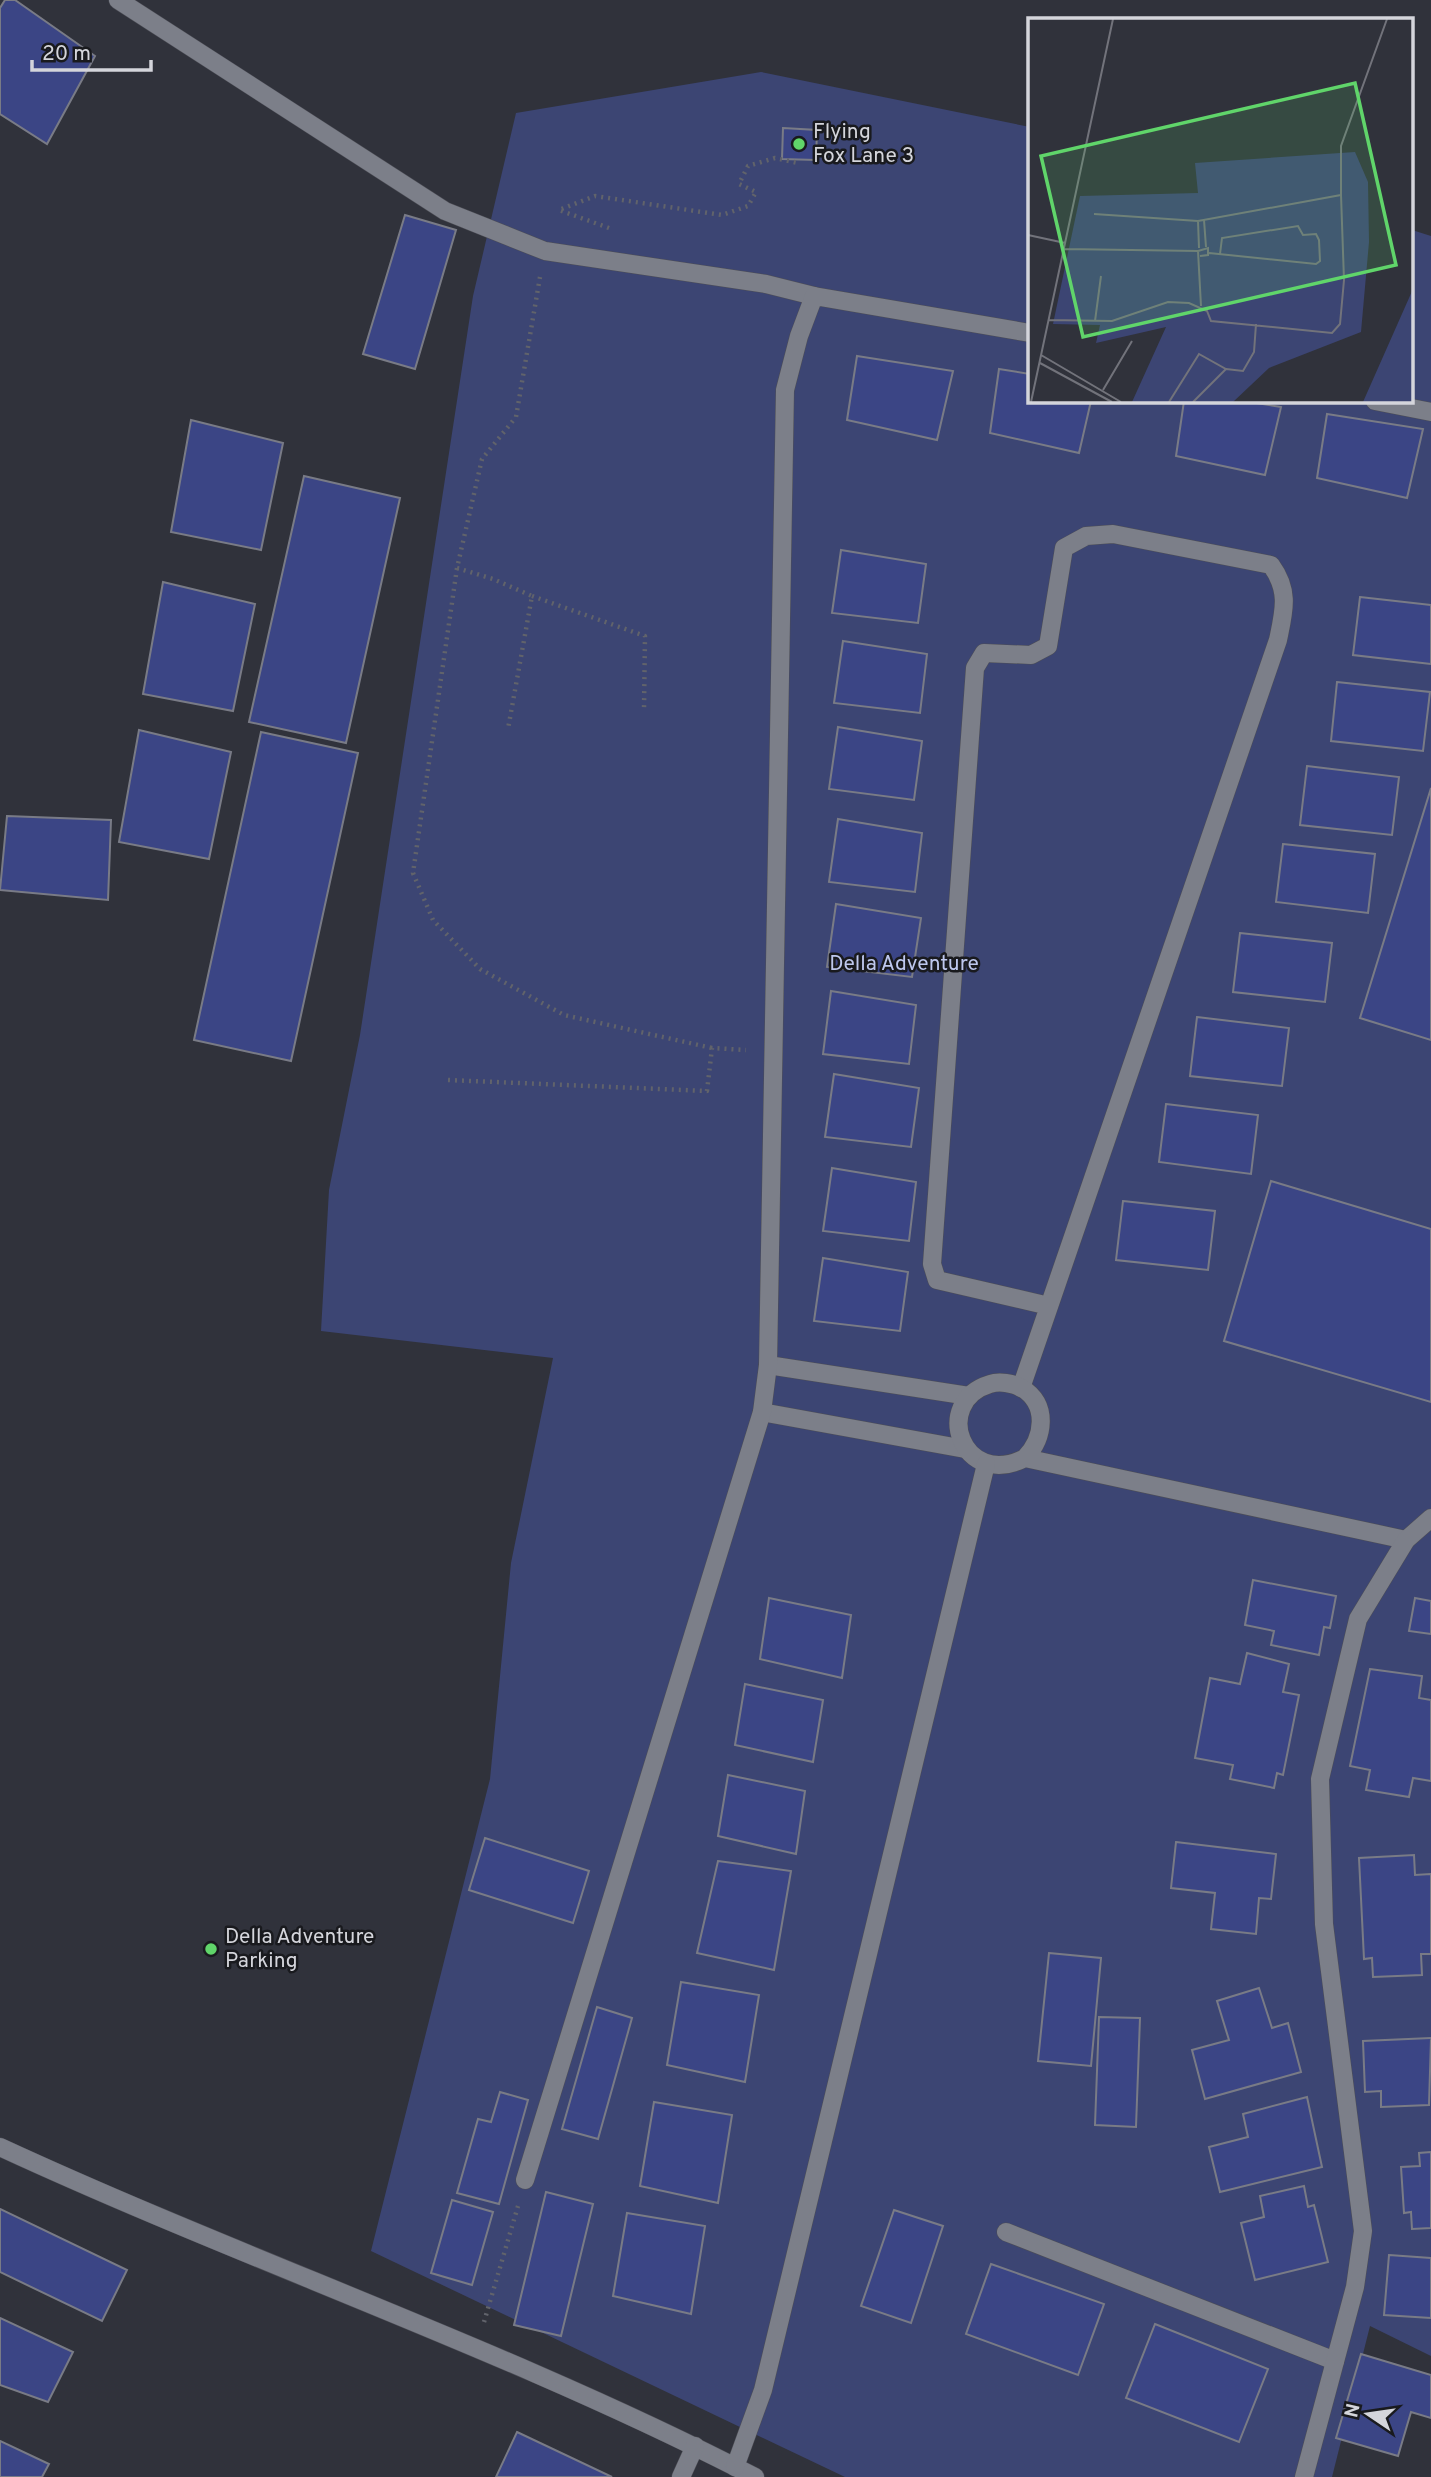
<svg xmlns="http://www.w3.org/2000/svg" width="1431" height="2477" font-family="Overpass,sans-serif">
	<style>
		.green { fill: #3c4573 }
		.building { fill: #3b4585; stroke: #797b86; stroke-width: 2 }
		.lines { fill: none; stroke-linecap: round; stroke-linejoin: round }
		.minor-casing { stroke: #4d4e56; stroke-width: 19 }
		.path { stroke: #61636b; stroke-width: 4.5; stroke-dasharray: 2 5; stroke-linecap: butt }
		.minor { stroke: #7c7f89; stroke-width: 18 }
		.poi-dot { fill: #60d56a; stroke: #191a1e; stroke-width: 2.5 }
		.labels { text-anchor: middle; dominant-baseline: central; stroke-width: 5; stroke-linejoin: round; paint-order: stroke }
		.poi-label { font-size: 21px; fill: #d4d5db; stroke: #191a1e; text-anchor: start }
		.park-label { font-size: 21px; fill: #bec8ee; stroke: #191a1e }
		.inset-road { fill: none; stroke: #72737b; stroke-width: 2 }
		.view { fill: #60d56a; fill-opacity: 0.15; stroke: #60d56a; stroke-width: 3.5 }
		.inset-edge { fill: none; stroke: #d4d5db; stroke-width: 3.5 }
	</style>
	<rect width="100%" height="100%" fill="#30323b"/>
	<polygon class="green" points="761,72 1030,127 1030,401 1412,401 1412,230 1431,236 1431,2356 1370,2326 1332,2477 845,2477 371,2251 490,1779 511,1563 553,1358 321,1331 329,1190 360,1035 473,296 516,113"/>
	<g class="building">
		<polygon points="5,0 15,0 95,56 47,144 0,114 0,8"/>
		<polygon points="783,128 817,130 816,160 782,159"/>
		<polygon points="405,215 456,230 415,369 363,354"/>
		<polygon points="857,356 953,371 937,440 847,420"/>
		<polygon points="999,369 1030,374 1030,401 1091,401 1079,453 990,433"/>
		<polygon points="1184,401 1244,401 1281,407 1265,475 1176,456"/>
		<polygon points="1327,414 1423,429 1407,498 1317,478"/>
		<polygon points="191,420 283,443 261,550 171,532"/>
		<polygon points="304,476 400,498 346,743 249,722"/>
		<polygon points="841,550 926,564 918,623 832,613"/>
		<polygon points="163,582 255,604 233,711 143,694"/>
		<polygon points="1360,597 1431,605 1431,664 1353,655"/>
		<polygon points="843,641 927,654 920,713 834,703"/>
		<polygon points="1337,682 1430,692 1423,751 1331,741"/>
		<polygon points="838,727 922,741 914,800 829,789"/>
		<polygon points="139,730 231,752 209,859 119,842"/>
		<polygon points="261,732 358,753 291,1061 194,1040"/>
		<polygon points="1307,766 1399,777 1392,835 1300,825"/>
		<polygon points="1431,788 1431,1040 1360,1018"/>
		<polygon points="7,816 111,820 108,900 0,890"/>
		<polygon points="838,819 922,833 915,892 829,882"/>
		<polygon points="1283,844 1375,854 1368,913 1276,902"/>
		<polygon points="836,904 921,918 912,977 827,967"/>
		<polygon points="1240,933 1332,943 1325,1002 1233,992"/>
		<polygon points="831,991 916,1005 909,1064 823,1054"/>
		<polygon points="1197,1017 1289,1028 1282,1086 1190,1076"/>
		<polygon points="834,1074 919,1088 911,1147 825,1137"/>
		<polygon points="1166,1104 1258,1115 1251,1174 1159,1162"/>
		<polygon points="832,1168 916,1182 909,1241 823,1231"/>
		<polygon points="1271,1181 1431,1229 1431,1402 1224,1341"/>
		<polygon points="1123,1201 1215,1211 1208,1270 1116,1260"/>
		<polygon points="823,1258 908,1272 900,1331 814,1321"/>
		<polygon points="1253,1580 1336,1596 1330,1628 1324,1627 1319,1655 1271,1645 1274,1631 1245,1625"/>
		<polygon points="769,1598 851,1615 842,1678 760,1659"/>
		<polygon points="1415,1598 1431,1601 1431,1634 1409,1631"/>
		<polygon points="1247,1653 1289,1664 1283,1692 1299,1695 1283,1775 1277,1773 1274,1788 1230,1779 1233,1765 1195,1758 1210,1678 1240,1684"/>
		<polygon points="1370,1669 1422,1676 1419,1698 1431,1700 1431,1781 1413,1778 1409,1797 1366,1790 1370,1770 1350,1766"/>
		<polygon points="745,1684 823,1700 813,1762 735,1745"/>
		<polygon points="728,1775 805,1791 796,1854 718,1836"/>
		<polygon points="485,1838 589,1871 573,1923 469,1890"/>
		<polygon points="1176,1842 1276,1854 1271,1899 1259,1898 1256,1934 1211,1929 1215,1893 1171,1888"/>
		<polygon points="1414,1855 1415,1875 1431,1874 1431,1954 1421,1954 1422,1975 1373,1977 1372,1958 1364,1959 1359,1858"/>
		<polygon points="718,1861 791,1871 774,1970 697,1953"/>
		<polygon points="1049,1953 1101,1958 1091,2066 1038,2061"/>
		<polygon points="681,1982 759,1995 745,2082 667,2065"/>
		<polygon points="1259,1988 1272,2028 1288,2023 1301,2072 1205,2099 1192,2050 1229,2040 1217,2001"/>
		<polygon points="597,2007 632,2018 598,2139 562,2129"/>
		<polygon points="1099,2017 1140,2018 1136,2127 1095,2125"/>
		<polygon points="1431,2038 1429,2105 1381,2107 1381,2091 1365,2092 1363,2041"/>
		<polygon points="500,2092 528,2100 499,2204 457,2193 478,2119 491,2122"/>
		<polygon points="1307,2097 1322,2167 1220,2192 1209,2147 1248,2137 1243,2114"/>
		<polygon points="654,2102 732,2115 718,2203 640,2186"/>
		<polygon points="1431,2152 1431,2228 1412,2229 1411,2212 1404,2213 1401,2167 1420,2166 1419,2153"/>
		<polygon points="1304,2186 1308,2207 1314,2205 1328,2262 1255,2280 1241,2223 1264,2217 1260,2196"/>
		<polygon points="546,2192 593,2204 561,2336 514,2325"/>
		<polygon points="452,2200 493,2212 472,2285 431,2273"/>
		<polygon points="0,2209 127,2270 102,2321 0,2272"/>
		<polygon points="894,2210 943,2226 911,2323 861,2306"/>
		<polygon points="627,2213 705,2226 691,2314 613,2296"/>
		<polygon points="1389,2255 1431,2258 1431,2318 1384,2315"/>
		<polygon points="991,2264 1104,2304 1078,2375 966,2334"/>
		<polygon points="0,2318 73,2352 48,2402 0,2385"/>
		<polygon points="1155,2324 1268,2369 1239,2442 1126,2398"/>
		<polygon points="1361,2354 1431,2375 1431,2418 1411,2412 1398,2456 1336,2438"/>
		<polygon points="517,2432 612,2477 496,2477"/>
		<polygon points="0,2441 49,2464 42,2477 0,2477"/>
	</g>
	<g class="lines">
		<g class="minor-casing">
			<g id="minor">
				<polyline points="118,0 445,211 545,251 766,284 814,296"/>
				<polyline points="1375,401 1431,412"/>
				<polyline points="768,1365 969,1396"/>
				<path d="M1021 1388 1278 640C1284 611 1290 591 1271 565L1113 534 1086 536 1064 548 1048 646 1031 655 984 653 975 668 932 1264 937 1280 1049 1306"/>
				<polyline points="762,1412 965,1449"/>
				<path d="M1025 1458C1044 1438 1049 1405 1022 1388 1013 1383 999 1381 990 1384 931 1402 962 1490 1025 1458L1406 1540"/>
				<path d="M0 2147C249 2262 511 2351 755 2477"/>
				<polyline points="525,2180 762,1412 768,1365 785,390 799,336 814,296 1030,333"/>
				<polyline points="1006,2232 1335,2361"/>
				<polyline points="735,2467 763,2390 986,1464"/>
				<polyline points="681,2477 695,2446"/>
				<polyline points="1304,2477 1355,2287 1363,2231 1324,1924 1320,1779 1358,1619 1406,1540 1431,1518"/>
			</g>
		</g>
		<g class="path">
			<polyline points="609,228 559,210 595,196 722,215 748,206 756,192 739,184 748,166 775,158 798,163"/>
			<polyline points="540,277 516,417 482,459 457,568 413,873 433,920 480,969 564,1015 712,1048"/>
			<polyline points="457,568 493,579 532,596 508,729"/>
			<polyline points="532,596 645,636 644,710"/>
			<polyline points="448,1080 707,1091 712,1048 746,1050"/>
			<polyline points="484,2322 518,2206"/>
		</g>
		<use href="#minor" class="minor"/>
	</g>
	<g class="poi-dot">
		<circle cx="799" cy="144" r="7"/>
		<circle cx="211" cy="1949" r="7"/>
	</g>
	<g class="labels">
		<g class="poi-label">
			<text x="813" y="132">Flying<tspan x="813" dy="24">Fox Lane 3</tspan></text>
			<text x="225" y="1937">Della Adventure<tspan x="225" dy="24">Parking</tspan></text>
		</g>
		<g class="park-label">
			<text x="904" y="964">Della Adventure</text>
		</g>
	</g>
	<g transform="translate(1028 18)">
		<rect width="385" height="385" fill="#30323b"/>
		<path d="M327 134 340 164 341 224 333 314 241 350 205 384H104L138 309 68 325 72 307 25 306 52 178 170 175 167 145ZM385 271V384H335Z" fill="#3c4573"/>
		<path class="inset-road" d="M313 177V128L359 1M176 202 178 229M170 203 171 230M0 217 37 225M36 231 170 233M181 235 288 246 292 243 291 222 288 216 275 217 270 208 194 220 192 236M172 238 180 237V230L170 233 173 288M21 302 84 303 140 284 161 285 179 293 183 303 304 315 312 306 316 262 313 177 170 203 66 196M67 303 73 258M13 337 93 384M12 345 84 384M75 372 104 323M3 384 85 1M141 384 171 336 198 351 215 353 226 334 228 306M165 384 198 351"/>
		<path class="view" d="M327 65 368 247 55 319 13 138Z"/>
		<rect width="385" height="385" class="inset-edge"/>
	</g>
	<g transform="translate(1368 2414) rotate(283)" stroke="#191a1e" stroke-width="5" paint-order="stroke">
	<path d="M0-5L12 26L0 18L-12 26Z" fill="#d4d5db"/>
	<text y="-10" font-size="19" font-weight="bold" text-anchor="middle" fill="#d4d5db">N</text>
	</g>
	<path d="M32 60v10h119v-10" fill="none" stroke="#d4d5db" stroke-width="3.5"/>
	<text x="42" y="60" font-size="21" fill="#d4d5db" stroke="#191a1e" stroke-width="5" paint-order="stroke">20 m</text>
</svg>
